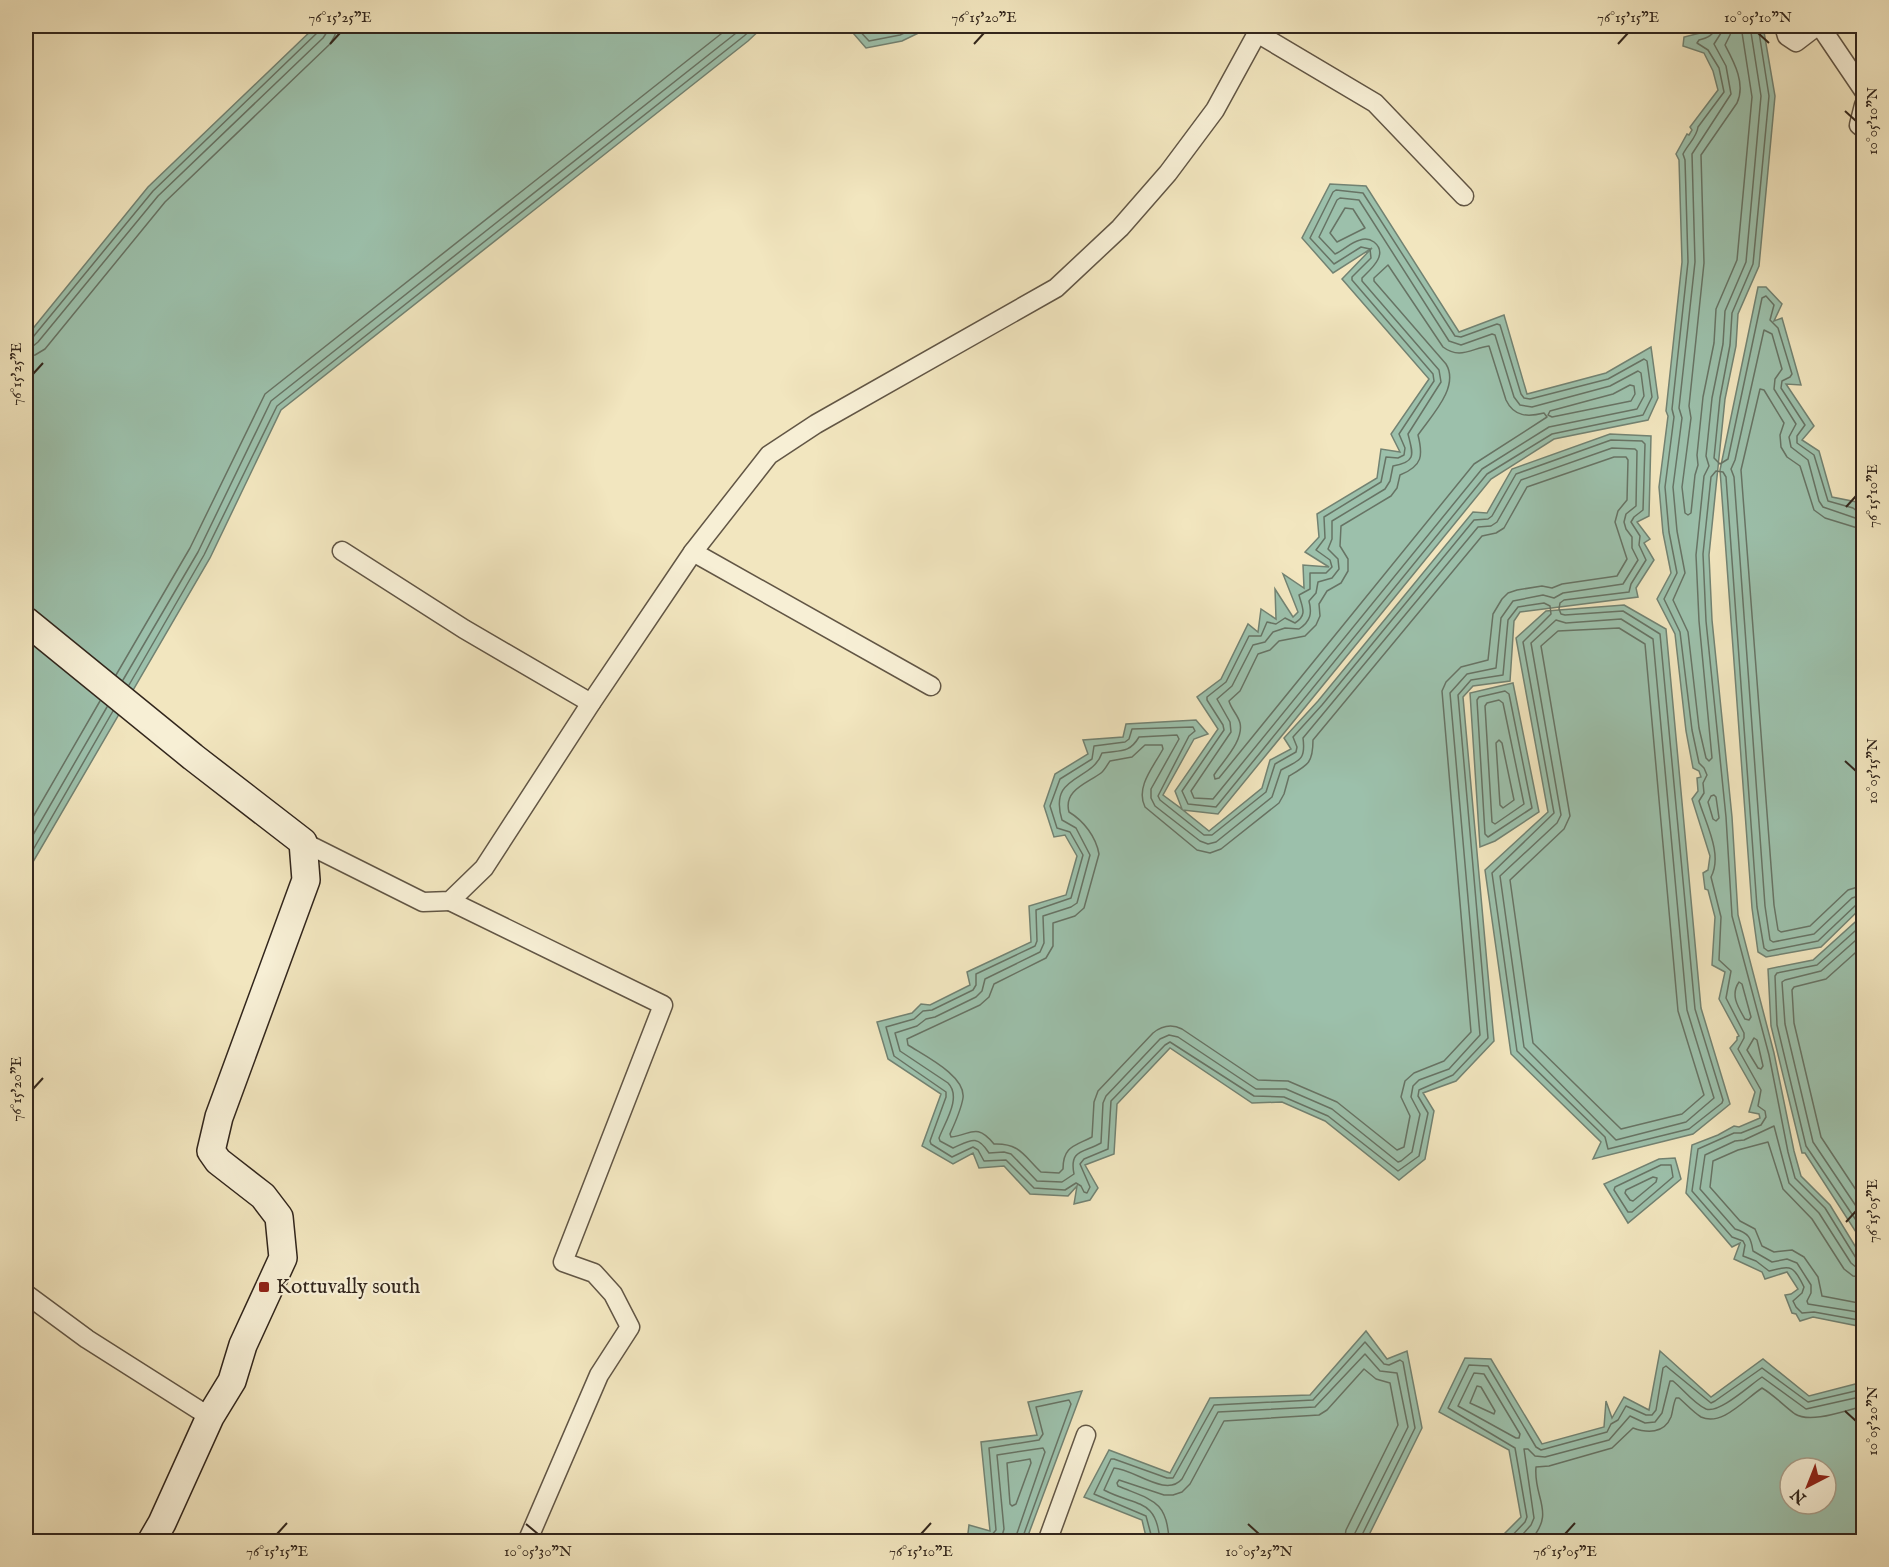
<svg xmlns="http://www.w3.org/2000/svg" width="1889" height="1567" font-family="'IM FELL English',serif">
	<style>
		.water { fill: #9cc0ab; stroke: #728272; stroke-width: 1.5; fill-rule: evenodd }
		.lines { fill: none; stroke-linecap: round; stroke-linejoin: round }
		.shore { stroke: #677364; stroke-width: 1.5 }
		.minor-casing { stroke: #625645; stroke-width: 21 }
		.secondary-casing { stroke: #32261c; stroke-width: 30 }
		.minor { stroke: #f7efd5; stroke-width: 18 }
		.secondary { stroke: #f7efd5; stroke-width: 27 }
		.ticks { fill: none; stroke: #32261c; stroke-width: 2 }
		.poi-dot { fill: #8f2418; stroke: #f7efd5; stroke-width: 2 }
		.labels { text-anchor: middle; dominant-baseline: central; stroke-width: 4.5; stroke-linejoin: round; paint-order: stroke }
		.poi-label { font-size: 21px; fill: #32261c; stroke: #f7efd5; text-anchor: start }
		.neatline { fill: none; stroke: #32261c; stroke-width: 2 }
		.ticks-label { font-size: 15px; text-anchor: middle; fill: #32261c }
	</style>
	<rect width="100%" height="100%" fill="#f2e6bf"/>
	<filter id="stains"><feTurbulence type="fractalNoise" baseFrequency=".00333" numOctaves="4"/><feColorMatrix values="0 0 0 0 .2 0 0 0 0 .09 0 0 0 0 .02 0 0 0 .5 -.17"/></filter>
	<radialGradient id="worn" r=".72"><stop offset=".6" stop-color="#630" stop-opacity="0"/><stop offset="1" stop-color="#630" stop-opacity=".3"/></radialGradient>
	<g class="water">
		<polygon points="316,26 764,26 748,41 281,410 210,558 26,874 26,337 148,187"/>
		<polygon points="847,26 933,26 902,41 866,48"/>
		<polygon points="1711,26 1763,26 1775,96 1759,266 1738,314 1736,346 1725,399 1709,555 1712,620 1732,817 1738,915 1774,1053 1794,1151 1801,1176 1830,1205 1863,1259 1863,1327 1813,1317 1800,1321 1796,1314 1792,1313 1785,1295 1791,1294 1798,1289 1787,1272 1765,1279 1762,1272 1734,1259 1740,1243 1732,1247 1686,1193 1692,1145 1718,1135 1734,1126 1739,1127 1760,1118 1759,1114 1749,1112 1755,1092 1730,1048 1737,1040 1737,1037 1739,1036 1719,999 1725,972 1712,965 1715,917 1708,890 1705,889 1703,873 1708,870 1710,856 1692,799 1698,791 1697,778 1701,777 1699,771 1693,768 1686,731 1675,634 1657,599 1671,573 1663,533 1659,487 1668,416 1666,411 1682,262 1679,160 1676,154 1687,134 1689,135 1692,130 1690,127 1718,90 1713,71 1704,53 1683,46 1684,37 1704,32"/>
		<polygon points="1330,184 1366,186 1459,332 1504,315 1527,394 1606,373 1651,347 1658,398 1648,420 1554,439 1491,479 1218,814 1183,810 1209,831 1262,788 1270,760 1291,749 1284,738 1318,701 1473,512 1487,513 1512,469 1610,434 1651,436 1649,516 1637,522 1650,539 1644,543 1654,560 1636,588 1638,597 1520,612 1514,621 1510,681 1473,686 1463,697 1494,1041 1456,1081 1423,1093 1434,1111 1425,1159 1399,1180 1325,1121 1282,1102 1252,1103 1170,1048 1117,1104 1114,1154 1085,1165 1098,1188 1090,1200 1074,1204 1077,1186 1068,1196 1030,1194 1004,1166 979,1168 973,1153 953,1164 922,1146 941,1094 888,1059 877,1022 912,1013 921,1004 930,1005 970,985 967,972 1031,942 1029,906 1066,895 1077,856 1065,835 1054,837 1044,806 1055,774 1088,754 1083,740 1123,737 1126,724 1196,720 1208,734 1194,739 1163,795 1182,809 1175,791 1218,729 1197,697 1221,679 1248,624 1258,632 1261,609 1276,619 1275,589 1293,617 1298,612 1283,574 1304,588 1303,565 1329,567 1305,552 1319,537 1317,514 1377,478 1381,449 1400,452 1391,434 1429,379 1342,279 1372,248 1333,273 1302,238"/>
		<polygon points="1758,287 1766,287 1782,304 1774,321 1782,318 1801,385 1786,384 1814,426 1802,440 1819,451 1832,497 1857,502 1864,510 1863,906 1821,947 1766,957 1758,952 1752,908 1720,470"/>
		<polygon points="1624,605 1666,629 1701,1008 1730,1104 1693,1134 1593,1159 1601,1142 1511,1054 1485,870 1548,812 1516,638 1546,611"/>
		<polygon points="1513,683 1539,812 1495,841 1480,847 1470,693"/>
		<polygon points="1863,915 1863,1243 1805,1153 1802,1153 1771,1026 1768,969 1813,960"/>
		<polygon points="1675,1158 1681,1179 1628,1223 1604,1184 1659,1159"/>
		<polygon points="1366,1331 1387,1359 1407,1351 1422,1428 1366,1541 1147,1541 1142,1520 1084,1497 1109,1450 1170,1473 1210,1398 1310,1395"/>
		<path d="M1660 1351 1711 1397 1763 1359 1809 1396 1863 1382V1541H1497L1521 1517 1509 1450 1439 1412 1465 1358 1491 1359 1542 1444 1604 1427 1606 1401 1612 1418 1624 1397 1649 1410ZM1790 1468H1826V1504H1790Z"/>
		<polygon points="1082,1391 1026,1541 967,1541 969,1525 990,1531 981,1442 1037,1435 1028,1402"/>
	</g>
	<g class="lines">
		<g class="shore">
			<polyline points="855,26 869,41 900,35 919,26"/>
			<path d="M1715 26C1715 35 1707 38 1699 40L1697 43 1708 50 1719 68 1724 92 1698 127C1697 137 1688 144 1683 154L1685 160 1688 262 1672 409 1674 417 1665 487 1669 532 1677 573 1664 599 1680 632 1692 730 1699 763 1704 768 1707 775 1703 783 1704 793 1699 801C1706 824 1723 855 1711 877L1721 917 1719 960 1731 971 1726 998 1744 1033V1038L1738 1049 1761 1090 1758 1106 1765 1111 1766 1117 1761 1125 1741 1133H1734L1698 1149 1692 1191 1732 1237 1743 1241 1745 1245 1743 1256 1756 1261 1769 1271C1791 1266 1793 1264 1804 1287L1802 1293 1793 1301 1796 1307 1802 1313 1814 1312 1864 1321"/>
			<polyline points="1723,26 1721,33 1714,44 1726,66 1731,94 1692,154 1695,262 1679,408 1682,418 1673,487 1677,531 1685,573 1673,600 1688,632 1699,728 1706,758 1709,761 1712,758 1699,621 1696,555 1704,476 1709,466 1706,456 1712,398 1723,344 1725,311 1746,262 1761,96 1750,26"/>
			<path d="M1732 26 1730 35 1725 45C1734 62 1746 84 1737 103L1701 155 1704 263 1689 406 1691 418 1682 487 1685 513 1688 515 1691 513 1695 475 1698 465 1697 455 1703 397 1714 343 1716 309 1737 260 1752 97 1741 26"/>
			<polyline points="1758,26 1769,96 1753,264 1732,313 1730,345 1720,398 1714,458 1720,464 1728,459 1762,298 1766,296 1774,305 1770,320 1778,328 1792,374 1790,377 1782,381 1781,388 1805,425 1797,436 1797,443 1814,455 1828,501 1853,508 1858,512 1864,513"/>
			<path d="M1336 190 1363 193 1455 336 1461 337 1497 324 1500 325 1521 394 1524 398 1530 399 1608 379 1644 359 1647 361 1652 397 1643 415 1552 434 1487 474 1216 807 1188 804 1182 791 1224 730 1223 725 1207 700V697L1226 682 1249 636H1261L1267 622 1276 624 1285 618 1295 623C1308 615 1302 607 1299 595L1310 589V573H1326L1332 567 1330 560 1316 550 1325 538 1324 517 1381 482 1386 457 1398 458 1404 455 1405 448 1399 434 1434 381 1433 374 1352 280V277L1371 258 1370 249 1361 247 1334 264 1310 238 1333 192Z"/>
			<path d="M1340 198 1359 200 1449 341 1461 345 1492 334 1495 335 1514 397 1520 405 1532 407 1610 386 1638 371 1641 373 1644 396 1637 409 1549 427 1482 469 1213 799 1194 798 1191 791 1231 732 1230 722 1217 699 1232 686 1253 645 1265 642 1273 632 1285 628 1299 629C1311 621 1312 613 1309 601L1316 593 1318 582 1332 578 1339 569 1338 559 1328 549 1332 539V521L1385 489 1390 481 1393 466C1417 462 1413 454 1408 434L1441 382 1439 370 1362 281V278C1371 269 1389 254 1374 242 1370 239 1365 238 1360 240 1351 242 1344 250 1335 254L1319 237 1337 200Z"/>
			<polygon points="1345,208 1353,209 1365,228 1337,242 1330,233"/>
			<path d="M1388 265 1443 347C1460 360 1472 348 1489 346L1506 400C1514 417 1528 417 1544 413L1547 417 1474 464 1219 778 1215 779 1214 775C1223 761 1244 741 1240 723 1238 715 1231 709 1229 701L1240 691 1258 654 1270 650 1279 641 1305 636 1316 625 1320 616 1319 604 1327 591 1341 583 1348 571V559L1340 546 1341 526 1391 496 1397 488 1400 475C1423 466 1423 455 1418 435 1431 416 1460 387 1446 364L1374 281V278Z"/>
			<polyline points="26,340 33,337 153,191 318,32 320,26"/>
			<polyline points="26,347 32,347 38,342 158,196 323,38 327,32 327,26"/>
			<polyline points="26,356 35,355 45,349 165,202 330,44 335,35 336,26"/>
			<polygon points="1630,385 1634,386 1635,394 1631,401 1552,417 1548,415 1550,411 1613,394"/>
			<polygon points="1611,440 1642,441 1645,444 1643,510 1634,517 1631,522 1640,536 1639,545 1646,560 1631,584 1629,592 1564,600 1560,603 1559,609 1561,614 1565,615 1623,611 1660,634 1695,1009 1723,1100 1722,1103 1689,1129 1608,1149 1605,1137 1517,1051 1492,873 1554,813 1523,642 1551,614 1550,606 1544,603 1518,607 1508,620 1503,675 1471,680 1458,695 1488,1038 1453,1075 1419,1090 1418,1096 1428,1113 1419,1156 1398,1171 1328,1116 1284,1097 1254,1096 1170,1042 1165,1045 1111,1101 1108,1149 1084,1159 1080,1164 1090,1187 1087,1193 1084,1192 1081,1186 1076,1183 1065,1190 1034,1188 1006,1160 984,1161 978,1150 973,1147 952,1157 931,1144 930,1141 946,1097 946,1092 894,1056 886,1027 914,1019 923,1011 932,1010 973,990 976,985 976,974 1035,946 1037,941 1036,910 1071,898 1083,855 1070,832 1057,828 1050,806 1060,779 1092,759 1094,746 1125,742 1129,739 1132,729 1193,727 1195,731 1189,736 1158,796 1160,800 1204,835 1212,835 1266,792 1275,764 1296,752 1297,747 1293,737 1322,705 1474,520 1488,519 1492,516 1516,474"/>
			<path d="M1612 448 1635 449 1637 451 1636 506 1626 514 1624 522 1626 529 1632 537V548L1638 560 1623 584 1563 593 1554 598 1543 595 1513 601 1501 618 1496 668 1467 674 1450 693 1480 1035 1449 1069 1419 1080 1413 1086 1411 1097 1420 1114 1412 1152 1401 1161 1398 1162 1332 1109 1286 1089H1256L1178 1037 1169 1035 1160 1039 1106 1096 1103 1103 1101 1143C1084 1153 1069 1149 1074 1174L1062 1182 1037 1181 1011 1154 1004 1152 989 1153C977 1134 971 1140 953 1148L940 1141 939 1138C945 1122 962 1097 948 1083L900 1051 895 1033 917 1026 926 1019 935 1017 976 997 982 991 985 979 1040 952 1044 943 1043 916 1071 907 1077 903 1090 855 1076 828 1062 820C1048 774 1092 782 1102 753 1120 750 1129 754 1139 737L1177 735 1179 739 1151 789V798L1155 806 1200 841 1208 844 1216 842 1272 797 1281 770C1299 760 1306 761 1303 738L1478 527 1491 526 1497 522 1521 480Z"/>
			<path d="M1614 457H1626L1628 460 1627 500 1618 511 1615 522 1627 559 1617 576 1562 584 1552 588 1542 586 1517 590 1508 593 1502 599 1493 614 1488 660 1461 667 1446 682 1442 691 1471 1032 1444 1061 1414 1073 1405 1081 1401 1097 1410 1116 1404 1147 1397 1150 1337 1102 1288 1081 1258 1080 1182 1029C1172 1024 1163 1025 1153 1033L1098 1091 1094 1102 1092 1137C1075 1146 1063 1146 1063 1169L1059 1173 1041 1172C1024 1156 1020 1143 994 1144 976 1122 971 1135 951 1137L950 1134C955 1123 961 1110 963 1098 966 1076 925 1056 908 1045L907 1039 980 1005 989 997 994 984 1046 958 1053 946V923L1075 916 1084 908 1099 854C1096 837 1084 821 1069 812 1063 790 1088 783 1101 773 1105 770 1107 765 1110 761L1132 757 1145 745H1162L1163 749C1154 766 1135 787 1145 807L1197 850 1210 853 1221 849 1279 803 1284 794 1289 776C1308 765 1313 763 1313 740L1482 536 1496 533 1504 528 1527 487Z"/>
			<polyline points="1864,521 1823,507 1819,501 1808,460 1791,447 1789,437 1796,424 1774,389 1775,379 1782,369 1772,334 1764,330 1735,460 1731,469 1734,477 1765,906 1770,940 1773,942 1814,934 1852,898 1864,894"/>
			<polyline points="1864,530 1825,518 1814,510 1800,466 1787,457 1781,447 1780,435 1784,423 1764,390 1760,389 1741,470 1774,905 1778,930 1781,932 1810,926 1848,890 1864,885"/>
			<polygon points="1621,619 1653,639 1687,1010 1714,1098 1686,1122 1616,1140 1524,1047 1500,876 1557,823 1561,815 1531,643 1556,620 1566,623"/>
			<polygon points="1619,628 1645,644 1678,1011 1704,1095 1682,1114 1621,1129 1533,1043 1510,880 1564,829 1570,816 1541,646 1558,631"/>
			<polyline points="116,675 190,548 265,394 731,26"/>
			<polyline points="123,680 198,552 271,401 745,26"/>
			<polyline points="129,685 204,555 277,406 744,36 755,26"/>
			<polygon points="1505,691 1509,694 1532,808 1488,837 1485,834 1477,700 1479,697"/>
			<polygon points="1499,700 1503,703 1524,804 1495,824 1492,822 1485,706 1487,703"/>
			<polygon points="1499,740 1502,743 1514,800 1503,808 1500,805 1496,743"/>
			<polygon points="1714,795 1716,797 1719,818 1716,821 1713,819 1708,802 1711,796"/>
			<polyline points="26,829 100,701"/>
			<polyline points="26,847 107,707"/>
			<polyline points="26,862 113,711"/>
			<polyline points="1864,902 1857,904 1818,941 1768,951 1764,948 1757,907 1726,477 1723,472 1716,471 1711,477 1703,554 1706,621 1726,817 1732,916 1769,1055 1788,1152 1795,1178 1825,1208 1856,1258 1864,1261"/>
			<polyline points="1864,923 1817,965 1777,973 1775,976 1777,1025 1806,1146 1864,1232"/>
			<polyline points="1864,933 1821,971 1785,980 1782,982 1785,1024 1813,1142 1864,1218"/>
			<polyline points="1864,945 1826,979 1794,987 1792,990 1794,1023 1821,1137 1864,1202"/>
			<path d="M1739 982 1742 984 1751 1017 1749 1020 1745 1019C1738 1007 1730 995 1739 982Z"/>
			<polygon points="1754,1038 1757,1040 1763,1066 1761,1069 1758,1068 1747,1050"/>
			<polygon points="1661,1165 1671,1165 1673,1177 1632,1212 1628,1212 1614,1190 1615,1187"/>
			<polygon points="1653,1177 1657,1178 1656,1182 1633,1201 1630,1200 1625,1193 1626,1190"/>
			<path d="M1864 1268H1857L1851 1263 1819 1213 1789 1183 1774 1126 1744 1140 1735 1141 1705 1155 1700 1189 1735 1229C1749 1233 1751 1238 1753 1251L1772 1262 1787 1259 1797 1263 1811 1285V1293L1807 1301 1808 1304 1864 1313"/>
			<polyline points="1864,1277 1853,1276 1844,1269 1812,1219 1783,1189 1768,1142 1738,1150 1713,1161 1710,1187 1740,1221 1755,1229 1762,1246 1774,1252 1792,1250 1804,1257 1818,1277 1822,1296 1864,1304"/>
			<polygon points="1474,1373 1484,1374 1520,1434 1519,1438 1516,1438 1458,1406"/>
			<polygon points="1477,1386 1481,1387 1495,1411 1494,1414 1470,1403"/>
			<polygon points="1030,1459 1031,1463 1016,1504 1012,1506 1010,1504 1007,1463"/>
			<polyline points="973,1542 975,1534 990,1537 996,1530 989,1448 1039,1440 1043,1434 1036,1407 1069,1400 1071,1404 1021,1542"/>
			<polyline points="997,1542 1002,1536 1004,1529 997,1455 1043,1448 1045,1452 1014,1542"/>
			<polyline points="1153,1542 1146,1516 1094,1494 1111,1459 1114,1459 1167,1478 1173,1478 1214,1405 1313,1400 1365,1342 1384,1364 1389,1365 1400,1360 1403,1362 1415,1428 1361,1537 1361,1542"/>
			<path d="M1160 1542C1157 1497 1136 1507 1104 1490L1114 1468C1134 1469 1166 1498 1182 1479L1218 1412 1315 1407 1365 1354 1380 1371 1397 1373 1408 1427 1355 1533 1353 1542"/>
			<path d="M1169 1542C1168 1500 1151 1500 1118 1486L1117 1483 1119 1480 1164 1495H1173L1182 1492 1190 1484 1224 1421 1319 1415 1327 1410 1364 1369 1376 1379 1390 1383 1398 1425 1346 1530 1344 1542"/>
			<polyline points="1506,1542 1525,1522 1527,1517 1515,1448 1448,1408 1469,1365 1488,1366 1536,1447 1541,1450 1607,1432 1611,1424 1618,1420 1626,1406 1646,1415 1652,1415 1656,1410 1663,1368 1666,1366 1711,1403 1715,1401 1762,1368 1808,1402 1864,1389"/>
			<path d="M1516 1542 1531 1525 1534 1518 1524 1449H1528L1535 1456 1545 1457 1609 1440 1630 1416 1645 1423 1655 1422 1662 1413 1670 1381H1673C1683 1389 1694 1404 1706 1409 1719 1414 1750 1385 1762 1377L1806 1409 1864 1396"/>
			<path d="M1529 1542C1557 1512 1533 1499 1536 1467L1549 1466 1612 1448 1633 1428C1647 1433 1664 1434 1671 1417 1673 1411 1673 1404 1676 1398H1679C1686 1404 1693 1412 1701 1417 1722 1427 1745 1399 1762 1388 1774 1395 1784 1406 1795 1414 1811 1424 1846 1410 1864 1406"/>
		</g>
		<g class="minor-casing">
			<g id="minor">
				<polyline points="1784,26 1787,36 1796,42 1817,26"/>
				<polyline points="1820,26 1864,91"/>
				<polyline points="1257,33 1375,103 1464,196"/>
				<polyline points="1864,105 1859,125 1864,129"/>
				<polyline points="342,551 464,629 591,703"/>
				<polyline points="693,552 931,686"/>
				<polyline points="303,842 423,902 450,901 484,868 591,703 693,552 769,455 816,424 1056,288 1120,228 1168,173 1215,110 1261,26"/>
				<polyline points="450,901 663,1005 563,1262 594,1273 613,1294 630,1327 599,1375 527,1542"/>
				<polyline points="26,1294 87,1339 210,1417"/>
				<polyline points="1047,1542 1086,1435"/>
			</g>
		</g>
		<g class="secondary-casing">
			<polyline id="secondary" points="26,621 193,757 303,842 306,880 219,1117 211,1151 218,1161 263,1196 279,1217 283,1258 243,1345 232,1381 210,1417 162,1523 151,1542"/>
		</g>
		<use href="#minor" class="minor"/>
		<use href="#secondary" class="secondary"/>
	</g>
	<path class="ticks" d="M1758 33 1769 43M330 44 340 33M974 44 984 33M1618 44 1628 33M1845 111 1856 121M33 374 43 363M1846 507 1856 496M1845 761 1856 771M33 1089 43 1078M1846 1222 1856 1211M1845 1411 1856 1421M526 1524 538 1534M1248 1524 1259 1534M277 1534 287 1523M921 1534 931 1523M1565 1534 1575 1523"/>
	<rect class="poi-dot" x="258" y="1281" width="12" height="12" rx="3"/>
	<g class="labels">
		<g class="poi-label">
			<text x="276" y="1287">Kottuvally south</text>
		</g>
	</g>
	<rect width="1889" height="1567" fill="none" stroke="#f2e6bf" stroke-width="66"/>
	<g transform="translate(1808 1486) rotate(222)"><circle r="28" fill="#f7efd5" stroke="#a89f8b" stroke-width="1.5"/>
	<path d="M0-4.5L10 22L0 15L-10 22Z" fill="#8f2418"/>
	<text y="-9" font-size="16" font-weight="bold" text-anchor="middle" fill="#32261c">N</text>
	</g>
	<rect x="33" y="33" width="1823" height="1501" class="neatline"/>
	<g class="ticks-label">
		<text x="340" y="22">76°15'25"E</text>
		<text x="984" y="22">76°15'20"E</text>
		<text x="1628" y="22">76°15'15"E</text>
		<text x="1758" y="22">10°05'10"N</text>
		<text transform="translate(1872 121) rotate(-90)" y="5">10°05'10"N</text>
		<text transform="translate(16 374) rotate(-90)" y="5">76°15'25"E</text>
		<text transform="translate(1872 496) rotate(-90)" y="5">76°15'10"E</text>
		<text transform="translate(1872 771) rotate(-90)" y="5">10°05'15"N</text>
		<text transform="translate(16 1089) rotate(-90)" y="5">76°15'20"E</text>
		<text transform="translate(1872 1211) rotate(-90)" y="5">76°15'05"E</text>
		<text transform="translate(1872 1421) rotate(-90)" y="5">10°05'20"N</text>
		<text x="277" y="1556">76°15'15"E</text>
		<text x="538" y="1556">10°05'30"N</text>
		<text x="921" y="1556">76°15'10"E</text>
		<text x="1259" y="1556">10°05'25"N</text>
		<text x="1565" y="1556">76°15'05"E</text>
	</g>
	<rect width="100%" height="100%" filter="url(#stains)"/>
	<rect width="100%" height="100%" fill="url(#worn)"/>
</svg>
